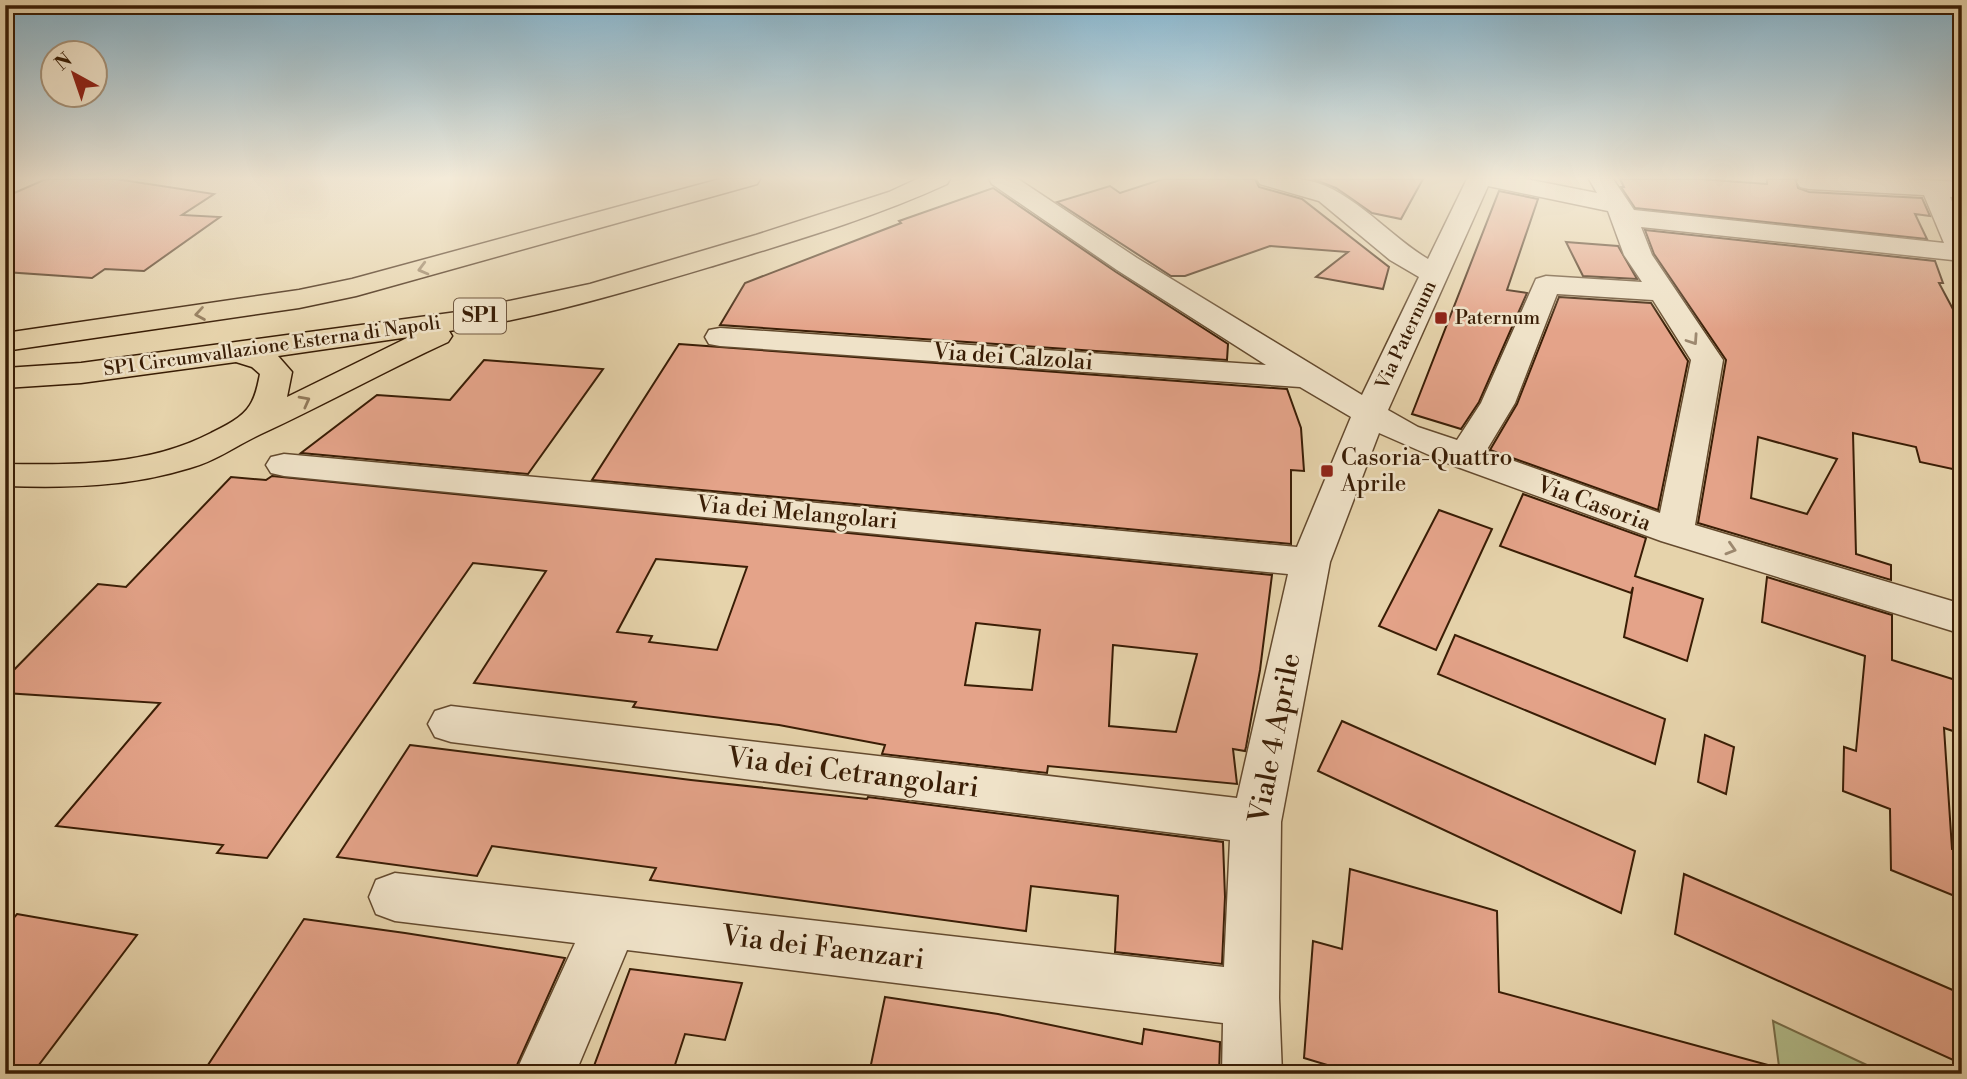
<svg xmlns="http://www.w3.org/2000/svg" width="1967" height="1079" font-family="'Libre Bodoni',serif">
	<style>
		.green { fill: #b2bd8b; stroke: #766d48; stroke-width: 2 }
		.building { fill: #e4a389; stroke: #391d05; stroke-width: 2; fill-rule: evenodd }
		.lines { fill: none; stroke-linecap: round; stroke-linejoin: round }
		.street-casing { stroke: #644a2e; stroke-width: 3 }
		.highway-casing { stroke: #391d05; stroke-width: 3 }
		.street { fill: #efe2c8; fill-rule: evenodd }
		.highway { fill: #e6d3ab; fill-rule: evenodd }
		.oneway { stroke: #907858 }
		.oneway2 { stroke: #9d8970 }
		.poi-dot { fill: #8f2418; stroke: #efe2c8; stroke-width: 2.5 }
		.labels { text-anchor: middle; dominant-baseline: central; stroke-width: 5; stroke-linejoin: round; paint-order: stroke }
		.far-poi-label { font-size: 19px; fill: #391d05; stroke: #efe2c8; text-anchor: start }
		.far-street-label { font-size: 19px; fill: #391d05; stroke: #efe2c8 }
		.shield { fill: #efe2c8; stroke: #705840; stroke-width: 2 }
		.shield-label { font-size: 21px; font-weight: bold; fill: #391d05 }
		.street-label { font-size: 23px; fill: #391d05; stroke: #efe2c8 }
		.poi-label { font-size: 23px; fill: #391d05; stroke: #efe2c8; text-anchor: start }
		.near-street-label { font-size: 28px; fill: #391d05; stroke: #efe2c8 }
	</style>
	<rect width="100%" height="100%" fill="#e6d3ab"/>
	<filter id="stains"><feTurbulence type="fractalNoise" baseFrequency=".00286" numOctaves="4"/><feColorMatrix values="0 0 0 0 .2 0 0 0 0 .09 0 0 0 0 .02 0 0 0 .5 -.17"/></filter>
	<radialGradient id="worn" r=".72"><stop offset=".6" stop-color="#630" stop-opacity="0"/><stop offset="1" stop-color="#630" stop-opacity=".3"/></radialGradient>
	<polygon class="green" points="1773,1021 1886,1074 1780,1074"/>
	<g class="building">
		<polygon points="46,179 116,179 214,194 182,215 220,217 144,271 105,269 92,278 5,272 5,197"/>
		<polygon points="1163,179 1255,179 1259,187 1302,199 1389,267 1383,289 1316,277 1348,252 1270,246 1185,276 1171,276 1057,202 1110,186 1120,193"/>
		<polygon points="1313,179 1423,179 1401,219 1372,213 1336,188"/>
		<polygon points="1620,179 1699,179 1767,184 1767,179 1796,179 1798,188 1809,192 1922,198 1930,216 1915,214 1927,239 1635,208 1621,187 1624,187"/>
		<polygon points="993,188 1116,272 1228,344 1227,360 720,325 745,283 901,223 899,221"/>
		<polygon points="1499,191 1538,199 1507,290 1527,293 1479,402 1461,429 1412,414"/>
		<path d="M1645 230 1935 261 1943 283H1939L1962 326V471L1920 462 1916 447 1853 433 1856 554 1891 565V580L1698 523 1726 360 1654 254ZM1758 437 1837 459 1807 514 1751 498Z"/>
		<polygon points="1566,242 1618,246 1637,279 1583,276"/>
		<polygon points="1559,297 1651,303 1688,361 1658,510 1490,450 1517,404"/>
		<polygon points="679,344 1287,389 1301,428 1304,471 1291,470 1291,544 592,480"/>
		<polygon points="484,360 603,369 528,474 301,453 377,395 450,400"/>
		<path d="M272 476 1272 575 1260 670 1246 747 1245 751 1233 749 1237 784 1048 766 1047 773 882 754 885 745 779 725 633 707 636 702 474 683 546 571 473 563 267 858 217 853 223 845 56 826 160 703 5 693V679L98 584 126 587 231 477 266 480ZM656 559 747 567 717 650 649 642 652 636 617 632ZM976 623 1040 630 1032 690 965 685ZM1113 645 1197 654 1176 732 1109 726Z"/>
		<polygon points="1523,494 1646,538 1635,576 1703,599 1687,661 1624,637 1633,587 1631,593 1500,546"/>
		<polygon points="1439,510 1492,529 1436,650 1379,626"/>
		<polygon points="1767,577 1892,615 1892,660 1962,682 1962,734 1944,728 1952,849 1962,853 1962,899 1891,870 1890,809 1843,791 1844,747 1856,751 1865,656 1762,622"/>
		<polygon points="1455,635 1665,719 1655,764 1438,674"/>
		<polygon points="1342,721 1635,851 1621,913 1318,771"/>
		<polygon points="1705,735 1734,747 1726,794 1698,782"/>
		<polygon points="410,745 691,780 867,799 868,797 1223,842 1225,897 1222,964 1115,952 1118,896 1031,886 1026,931 650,880 656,868 492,846 477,876 337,857"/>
		<polygon points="1350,869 1497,911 1499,992 1768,1065 1767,1074 1357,1074 1304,1058 1313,941 1342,949"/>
		<polygon points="1684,874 1962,994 1962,1064 1675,934"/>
		<polygon points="17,914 137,935 32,1074 5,1074 5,928"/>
		<polygon points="304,919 405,933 565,958 513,1074 202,1074"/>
		<polygon points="630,969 742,983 725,1040 685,1034 672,1074 591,1074"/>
		<polygon points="885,997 998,1014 1142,1044 1144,1029 1220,1042 1219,1074 869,1074"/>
	</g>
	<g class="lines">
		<g class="street-casing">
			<path id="street" d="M989 179H1018L1137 258 1362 395 1419 277 1390 260 1319 201 1260 184 1257 179C1271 179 1286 178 1300 179 1348 184 1387 235 1428 259L1467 179H1526L1597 193 1589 179H1613L1634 210 1944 243 1924 195 1809 189 1800 187 1797 182 1799 179H1903L1962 182V197H1950L1962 223V261L1641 227 1652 255 1723 360 1695 525 1962 604V634L1661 541 1452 465 1379 433 1330 562 1281 822 1279 998 1282 1074H1222L1223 1023 627 950 575 1074H515L575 943 395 921 376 914 369 897 376 880 395 873 1224 967 1230 840 451 742 435 737 428 724 435 711 451 706 1237 798 1288 574 284 476 271 473 266 465 271 457 284 454 1297 547 1351 417 1300 387 720 346 709 344 705 337 709 330 720 328 1266 365 1117 270 992 184ZM1488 186 1608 211 1624 255 1642 282 1546 276 1536 279 1481 403 1457 440 1418 427 1388 410ZM1557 294 1653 300 1691 360 1660 513 1486 451 1515 403Z"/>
		</g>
		<g class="highway-casing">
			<g id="highway">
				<polygon points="720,179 760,179 757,184 356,296 299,308 5,351 5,333 299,290 352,279"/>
				<path d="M917 179H950L947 184C873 218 794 241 716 265 629 291 540 318 449 331L452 336 448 342C385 371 324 405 261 434 237 445 216 461 190 468 129 487 68 488 5 486V464C76 465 147 466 211 433 225 426 242 418 250 405 256 396 258 384 260 374L252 367 236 362 81 383 5 388V368L81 363 457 312 590 284 756 235 889 192ZM409 337 287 397 292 372 278 356Z"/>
			</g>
		</g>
		<use href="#street" class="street"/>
		<use href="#highway" class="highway"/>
	</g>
	<defs><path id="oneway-chevron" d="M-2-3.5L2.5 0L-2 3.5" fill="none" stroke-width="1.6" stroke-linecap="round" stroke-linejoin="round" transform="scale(1.75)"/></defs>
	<g class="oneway">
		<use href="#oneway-chevron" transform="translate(423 269) rotate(165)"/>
		<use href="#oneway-chevron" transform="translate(200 314) rotate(171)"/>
		<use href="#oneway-chevron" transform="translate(305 401) rotate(-28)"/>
	</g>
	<g class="oneway2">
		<use href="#oneway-chevron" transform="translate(1693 340) rotate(56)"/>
		<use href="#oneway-chevron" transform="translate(1731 549) rotate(17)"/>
	</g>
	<linearGradient id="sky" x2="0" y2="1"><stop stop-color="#87b6cf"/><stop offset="0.54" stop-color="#f4ebd9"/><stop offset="1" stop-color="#f4ebd9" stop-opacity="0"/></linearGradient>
	<rect width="1967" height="330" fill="url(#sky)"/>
	<g class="poi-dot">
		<rect x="1434" y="311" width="14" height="14" rx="3.5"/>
		<rect x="1320" y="464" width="14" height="14" rx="3.5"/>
	</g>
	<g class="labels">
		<g class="far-poi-label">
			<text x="1455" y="318">Paternum</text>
		</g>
		<g class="far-street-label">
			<text transform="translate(1406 335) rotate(-65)">Via Paternum</text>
			<text transform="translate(272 346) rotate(-8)">SP1 Circumvallazione Esterna di Napoli</text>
		</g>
		<rect class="shield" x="454" y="298.5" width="52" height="35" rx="5"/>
		<g class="shield-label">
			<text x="480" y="316">SP1</text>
		</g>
		<g class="street-label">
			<text transform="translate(1013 357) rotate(4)">Via dei Calzolai</text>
			<text transform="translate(1594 504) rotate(20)">Via Casoria</text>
			<text transform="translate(797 513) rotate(5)">Via dei Melangolari</text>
		</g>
		<g class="poi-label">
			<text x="1341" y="458">Casoria-Quattro<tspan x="1341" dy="26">Aprile</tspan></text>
		</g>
		<g class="near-street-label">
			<text transform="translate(1275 738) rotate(-79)">Viale 4 Aprile</text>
			<text transform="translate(853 773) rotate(7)">Via dei Cetrangolari</text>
			<text transform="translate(823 948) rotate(7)">Via dei Faenzari</text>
		</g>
	</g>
	<rect width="1967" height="1079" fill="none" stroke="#e6d3ab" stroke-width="28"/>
	<rect x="7" y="7" width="1953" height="1065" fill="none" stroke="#391d05" stroke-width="3.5"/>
	<rect x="14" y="14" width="1939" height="1051" fill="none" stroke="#391d05" stroke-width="2"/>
	<g transform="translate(74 74) rotate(320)"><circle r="33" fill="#efe2c8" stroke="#a6937a" stroke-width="2"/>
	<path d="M0-5L12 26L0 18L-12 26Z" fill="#8f2418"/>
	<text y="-10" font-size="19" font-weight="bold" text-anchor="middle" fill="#391d05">N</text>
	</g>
	<rect width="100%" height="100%" filter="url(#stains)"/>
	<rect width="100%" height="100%" fill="url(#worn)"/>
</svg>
